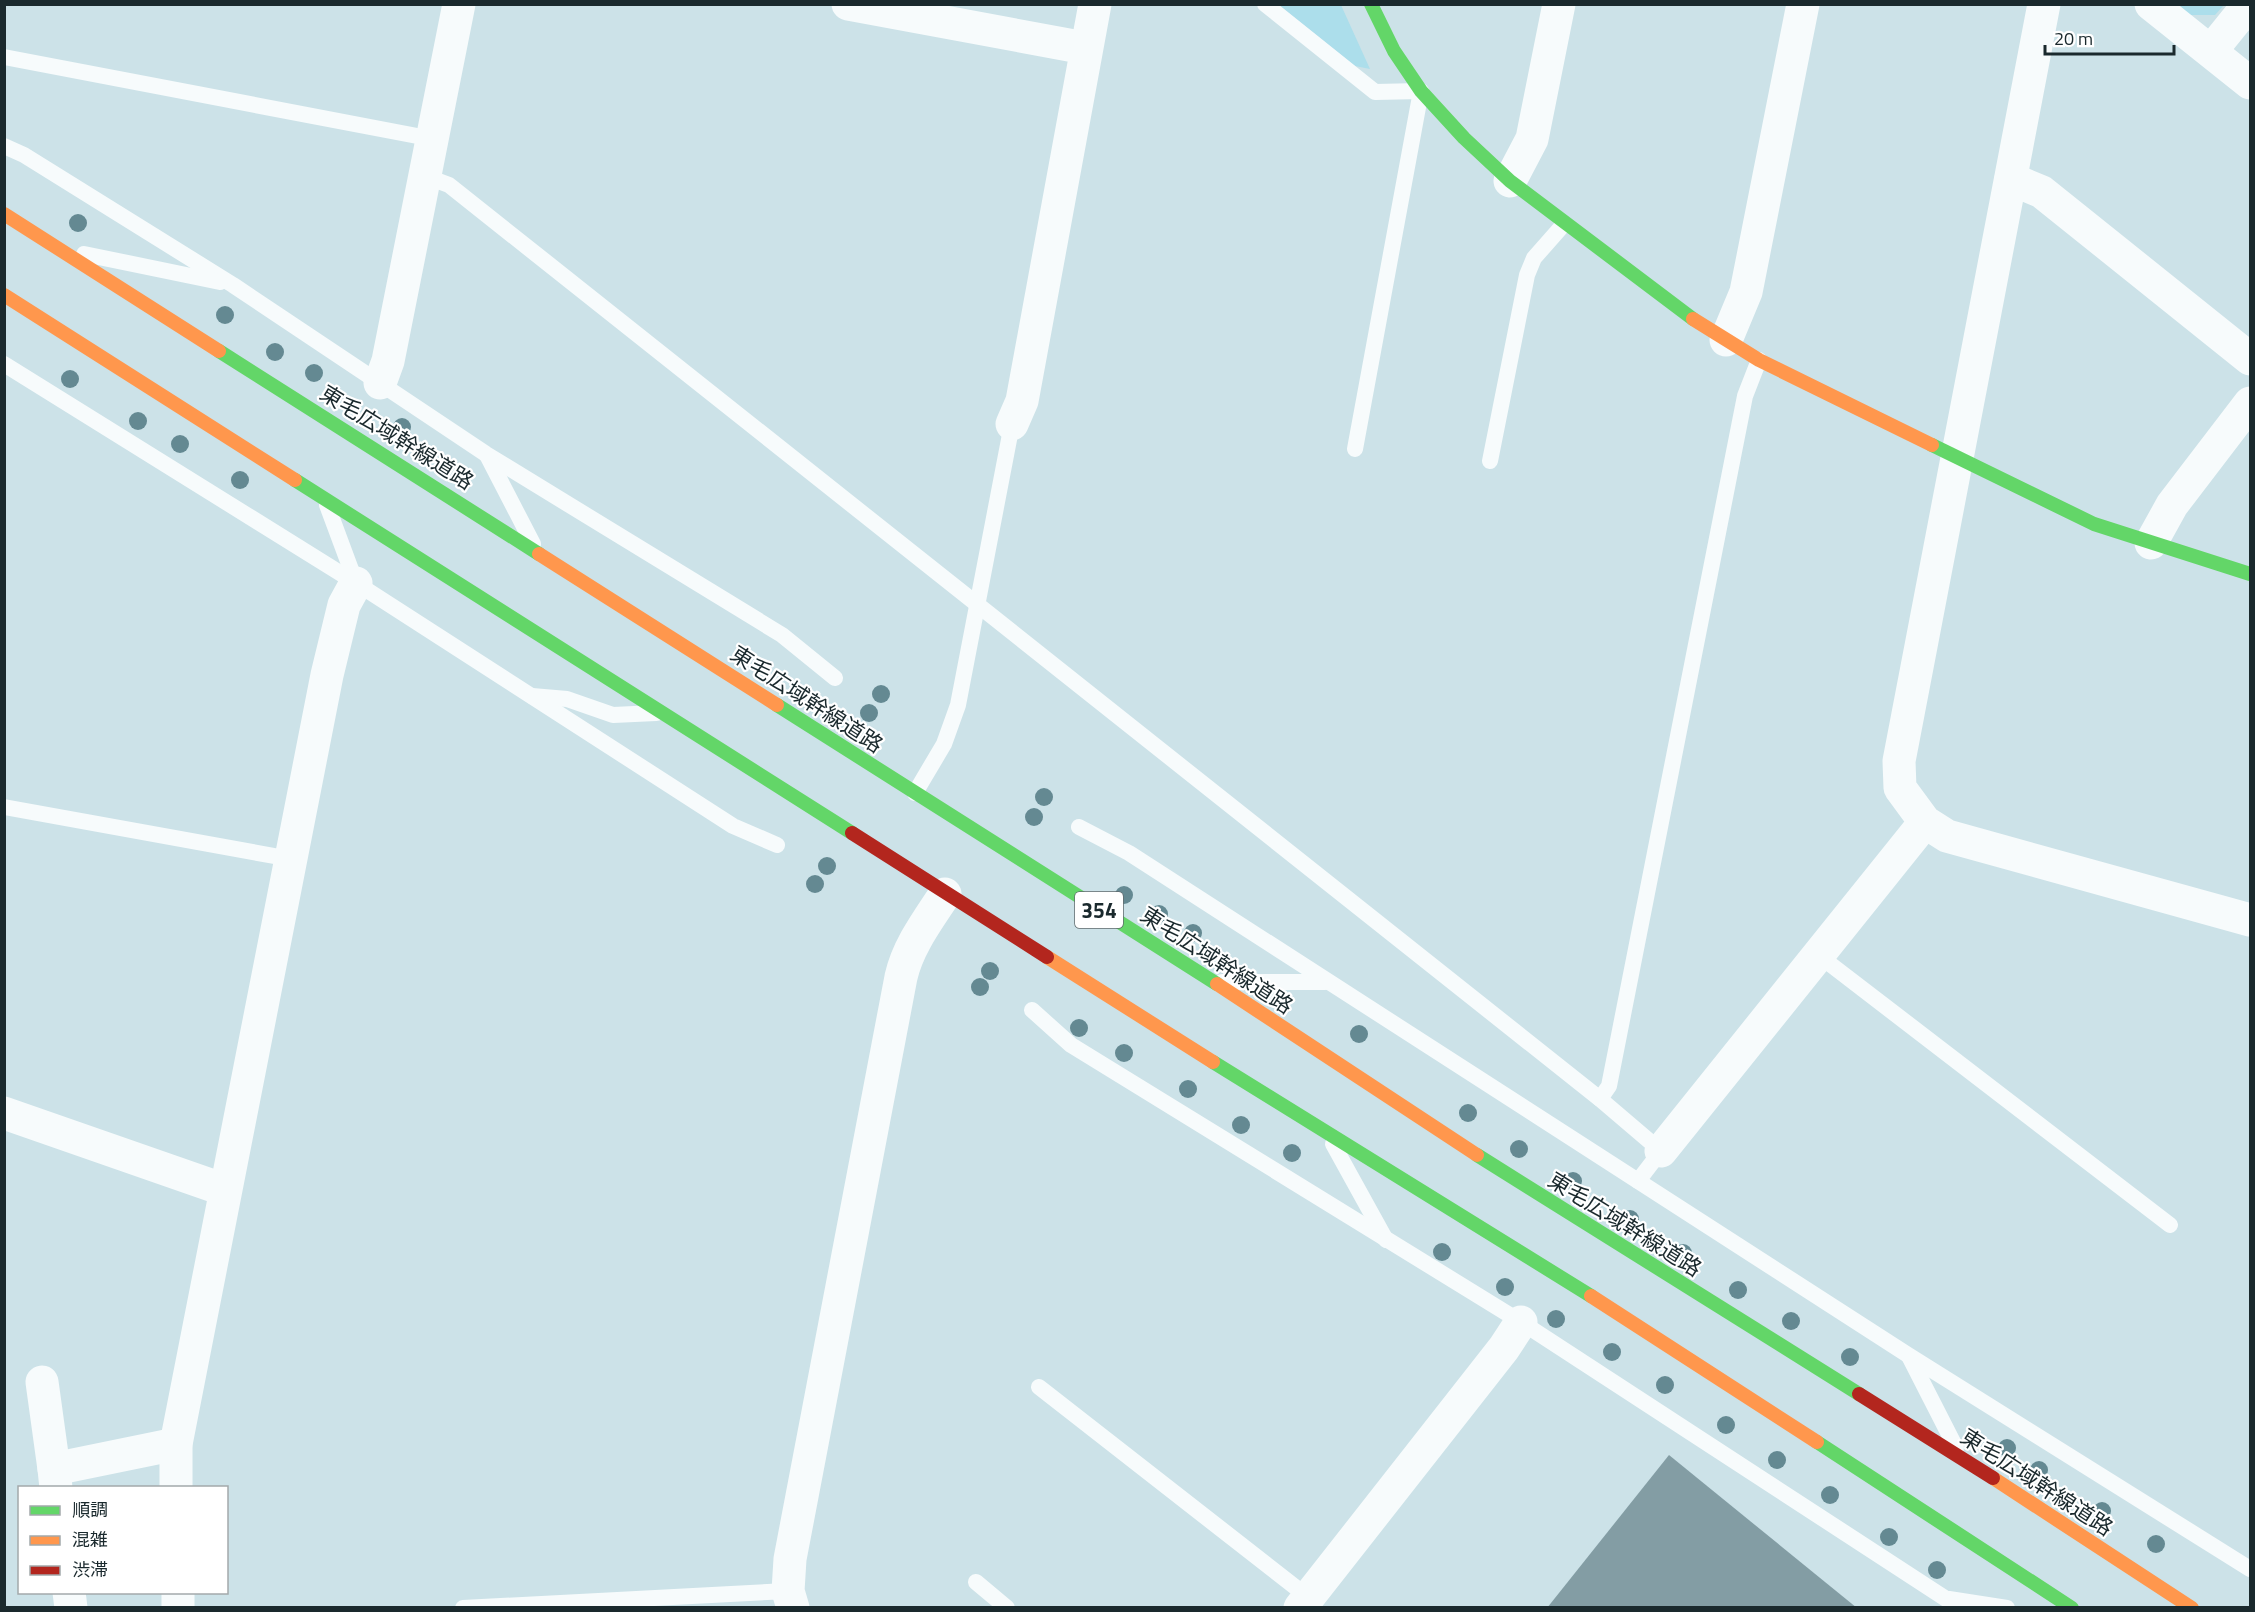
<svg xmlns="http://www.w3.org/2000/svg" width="2255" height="1612" font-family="'Titillium Web','Noto Sans JP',sans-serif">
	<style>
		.green { fill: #acdeeb }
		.building { fill: #839da4 }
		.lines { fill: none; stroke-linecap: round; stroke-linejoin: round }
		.lane { stroke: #f7fbfc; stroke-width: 16 }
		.street { stroke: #f7fbfc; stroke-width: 33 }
		.fast { stroke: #63d668; stroke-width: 14 }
		.slow { stroke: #ff974d; stroke-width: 14 }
		.jam { stroke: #b3261e; stroke-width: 14 }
		.tree { fill: #648992 }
		.labels { text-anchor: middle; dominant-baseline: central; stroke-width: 4.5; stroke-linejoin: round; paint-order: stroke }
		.shield { fill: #fff; stroke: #5f696c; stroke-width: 1.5 }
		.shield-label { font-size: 21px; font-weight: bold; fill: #1a292d }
		.street-label { font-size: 22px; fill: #1a292d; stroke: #fff }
	</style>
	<rect width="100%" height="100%" fill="#cce2e8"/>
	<g class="green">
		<polygon points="1279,5 1341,5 1370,69 1355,66"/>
		<polygon points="2175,5 2224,5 2215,15 2188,15"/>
	</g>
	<polygon class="building" points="1669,1455 1857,1608 1547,1608"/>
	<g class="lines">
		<g class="lane">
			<polyline points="1265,4 1375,92 1421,91 1355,449"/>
			<polyline points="4,57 433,139"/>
			<polyline points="4,146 24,155 233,285 486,454 782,635 835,678"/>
			<polyline points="425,176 449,185 1600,1099 1661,1151 1638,1181"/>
			<polyline points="84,254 220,282"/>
			<polyline points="4,364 356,583 733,826 777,845"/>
			<polyline points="487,455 533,544"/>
			<polyline points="1490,461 1527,275 1534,258 1564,224"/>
			<polyline points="327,505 356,583"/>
			<polyline points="532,696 567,699 613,715 656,713"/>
			<polyline points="915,793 944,744 958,705 1012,424"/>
			<polyline points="4,807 291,859"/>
			<polyline points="1079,827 1129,853 1908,1355 2250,1569"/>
			<polyline points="1817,954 2170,1225"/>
			<polyline points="1222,982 1325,982"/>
			<polyline points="1032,1010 1071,1045 1521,1322 1960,1608"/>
			<polyline points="1600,1099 1609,1086 1745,396 1759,360"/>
			<polyline points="1333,1144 1386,1240"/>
			<polyline points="1909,1356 1956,1448"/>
			<polyline points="1039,1387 1308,1597"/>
			<polyline points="976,1582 1007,1608"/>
			<polyline points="1949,1599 2007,1608"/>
			<polyline points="463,1608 788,1591"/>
		</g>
		<g class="street">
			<polyline points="848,4 1085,48"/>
			<polyline points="2044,4 1899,761 1900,788 1925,822 1947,836 2250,920"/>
			<polyline points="2151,4 2250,83"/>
			<polyline points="2211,51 2249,4"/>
			<polyline points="2011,179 2042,192 2250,359"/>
			<polyline points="1510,181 1532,139 1559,4"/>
			<polyline points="1726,340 1746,292 1803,4"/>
			<polyline points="380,383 388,361 459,4"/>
			<polyline points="1012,424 1022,401 1095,4"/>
			<polyline points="2151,543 2172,505 2250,403"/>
			<polyline points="4,1113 225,1190"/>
			<polyline points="1661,1151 1925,822"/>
			<polyline points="42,1382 54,1469"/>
			<polyline points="56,1488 54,1469 176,1444"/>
			<polyline points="176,1488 176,1444 327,675 344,605 356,583"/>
			<polyline points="69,1592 71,1608"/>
			<polyline points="178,1592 178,1608"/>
			<path d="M793 1608 788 1591 790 1559 901 977C908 946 928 920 945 894"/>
			<polyline points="1300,1608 1504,1348 1521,1322"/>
		</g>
		<g class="fast">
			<polyline points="1371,4 1394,51 1421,91 1464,138 1510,181 1693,319"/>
			<polyline points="219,351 539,554"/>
			<polyline points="1932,445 2094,524 2250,574"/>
			<polyline points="295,480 852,833"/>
			<polyline points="777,705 1217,984"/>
			<polyline points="1213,1062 1591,1296"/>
			<polyline points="1477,1155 1859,1394"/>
			<polyline points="1817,1442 2072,1608"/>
		</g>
		<g class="slow">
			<polyline points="4,214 219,351"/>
			<polyline points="4,295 295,480"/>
			<polyline points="1693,319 1759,360 1932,445"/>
			<polyline points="539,554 777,705"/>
			<polyline points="1047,957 1213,1062"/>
			<polyline points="1217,984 1477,1155"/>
			<polyline points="1591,1296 1817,1442"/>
			<polyline points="1993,1478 2192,1608"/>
		</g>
		<g class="jam">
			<polyline points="852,833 1047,957"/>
			<polyline points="1859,1394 1993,1478"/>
		</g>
	</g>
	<g class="tree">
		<circle cx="78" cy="223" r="9"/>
		<circle cx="225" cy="315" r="9"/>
		<circle cx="275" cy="352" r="9"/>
		<circle cx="314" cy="373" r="9"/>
		<circle cx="70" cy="379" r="9"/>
		<circle cx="138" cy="421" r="9"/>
		<circle cx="402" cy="427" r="9"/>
		<circle cx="180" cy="444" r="9"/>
		<circle cx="240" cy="480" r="9"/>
		<circle cx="881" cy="694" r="9"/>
		<circle cx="869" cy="713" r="9"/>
		<circle cx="1044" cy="797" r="9"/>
		<circle cx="1034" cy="817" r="9"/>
		<circle cx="827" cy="866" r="9"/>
		<circle cx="815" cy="884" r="9"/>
		<circle cx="1124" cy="895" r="9"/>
		<circle cx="1159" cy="914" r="9"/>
		<circle cx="1193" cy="933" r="9"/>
		<circle cx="990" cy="971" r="9"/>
		<circle cx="980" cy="987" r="9"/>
		<circle cx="1079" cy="1028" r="9"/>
		<circle cx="1359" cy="1034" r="9"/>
		<circle cx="1124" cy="1053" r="9"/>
		<circle cx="1188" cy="1089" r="9"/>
		<circle cx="1468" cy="1113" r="9"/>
		<circle cx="1241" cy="1125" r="9"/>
		<circle cx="1519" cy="1149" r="9"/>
		<circle cx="1292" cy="1153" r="9"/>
		<circle cx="1573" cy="1181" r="9"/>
		<circle cx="1630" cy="1219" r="9"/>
		<circle cx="1442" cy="1252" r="9"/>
		<circle cx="1683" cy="1253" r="9"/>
		<circle cx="1505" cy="1287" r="9"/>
		<circle cx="1738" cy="1290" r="9"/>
		<circle cx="1556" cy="1319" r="9"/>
		<circle cx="1791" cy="1321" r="9"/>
		<circle cx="1612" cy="1352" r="9"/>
		<circle cx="1850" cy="1357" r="9"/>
		<circle cx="1665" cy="1385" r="9"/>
		<circle cx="1726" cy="1425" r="9"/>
		<circle cx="2007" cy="1448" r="9"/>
		<circle cx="1777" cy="1460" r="9"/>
		<circle cx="2039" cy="1470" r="9"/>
		<circle cx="1830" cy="1495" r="9"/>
		<circle cx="2102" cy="1511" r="9"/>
		<circle cx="1889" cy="1537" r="9"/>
		<circle cx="2156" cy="1544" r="9"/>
		<circle cx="1937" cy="1570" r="9"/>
	</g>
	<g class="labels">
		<rect class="shield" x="1075" y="892" width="48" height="36" rx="4.5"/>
		<g class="shield-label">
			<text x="1099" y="910">354</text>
		</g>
		<g class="street-label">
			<text transform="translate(397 437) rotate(32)">東毛広域幹線道路</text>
			<text transform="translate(807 699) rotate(33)">東毛広域幹線道路</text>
			<text transform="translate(1217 960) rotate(33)">東毛広域幹線道路</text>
			<text transform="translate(1625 1224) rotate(32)">東毛広域幹線道路</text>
			<text transform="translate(2037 1482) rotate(33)">東毛広域幹線道路</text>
		</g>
	</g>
	<rect width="2255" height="1612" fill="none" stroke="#1a292d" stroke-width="12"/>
	<rect x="18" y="1486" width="210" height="108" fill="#ffffff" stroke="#a3a9ab" stroke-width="1.5"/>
	<rect x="30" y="1506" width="30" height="9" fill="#63d668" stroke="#a3a9ab" stroke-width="1.5"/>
	<text x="72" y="1516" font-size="18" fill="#1a292d">順調</text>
	<rect x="30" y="1536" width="30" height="9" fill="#ff974d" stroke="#a3a9ab" stroke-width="1.5"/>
	<text x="72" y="1546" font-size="18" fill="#1a292d">混雑</text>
	<rect x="30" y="1566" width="30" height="9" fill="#b3261e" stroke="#a3a9ab" stroke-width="1.5"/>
	<text x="72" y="1576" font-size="18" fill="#1a292d">渋滞</text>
	<path d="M2045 45v9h129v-9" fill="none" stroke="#1a292d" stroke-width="3"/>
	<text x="2054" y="45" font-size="18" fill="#1a292d" stroke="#ffffff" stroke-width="4.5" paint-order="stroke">20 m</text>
</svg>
